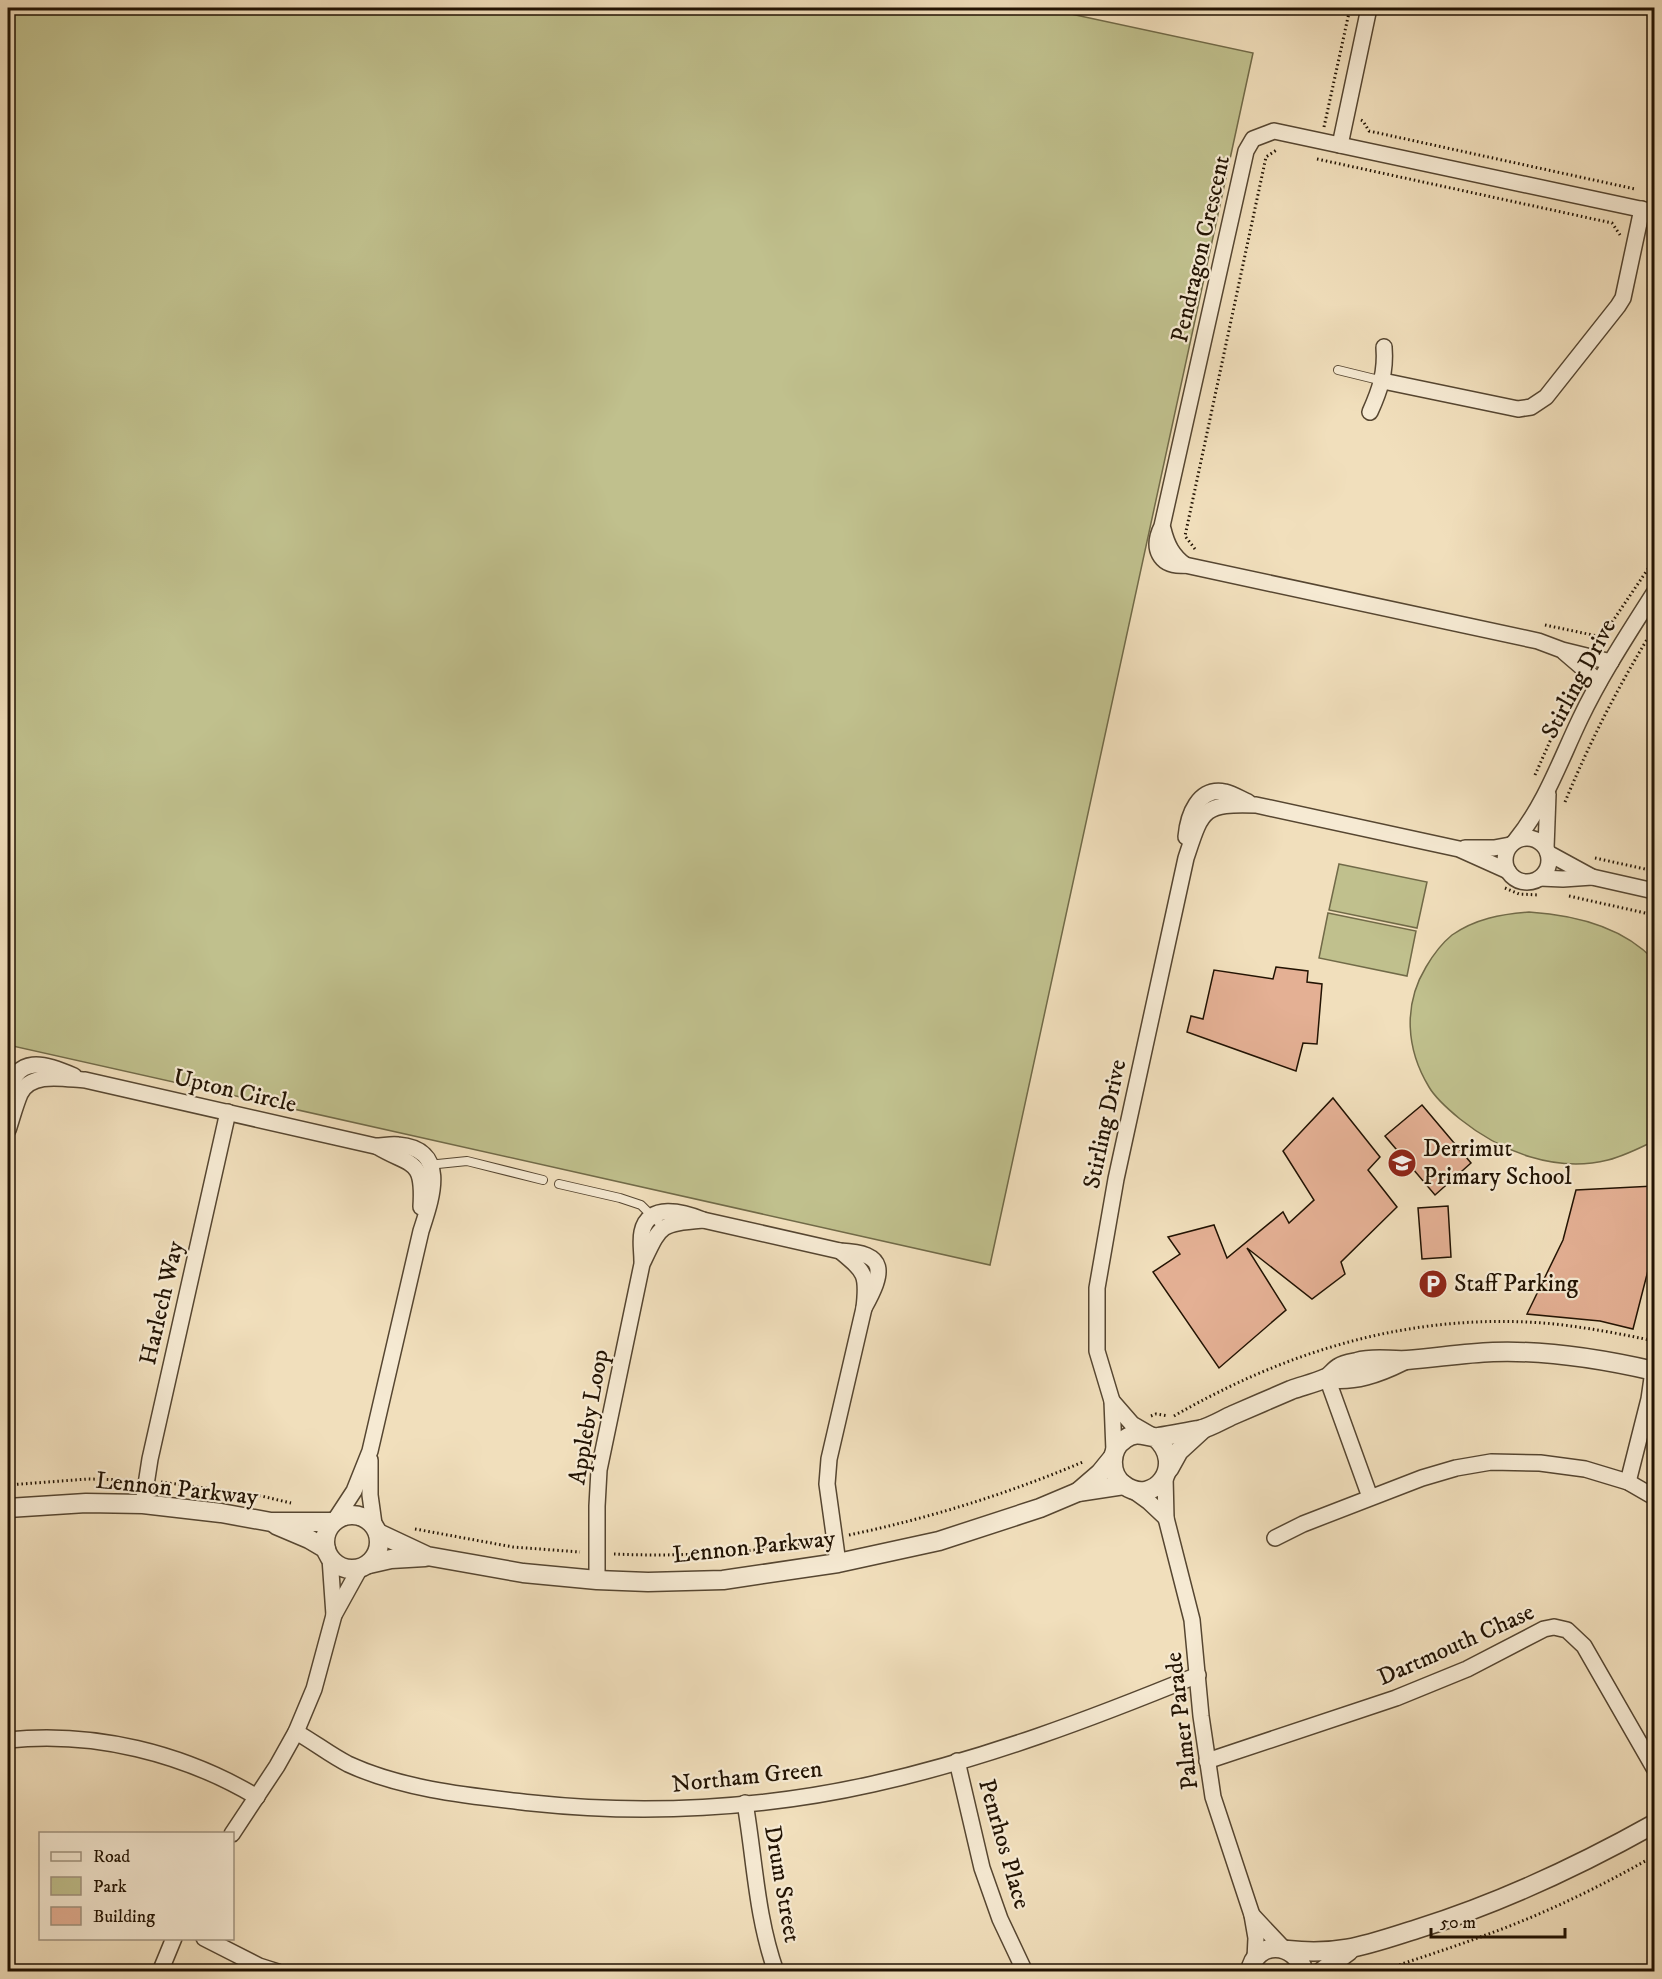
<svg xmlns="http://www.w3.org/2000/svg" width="1662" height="1979" font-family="'IM FELL DW Pica',serif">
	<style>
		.green { fill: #c0c08d; stroke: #716a48; stroke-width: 1.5 }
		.building { fill: #e4b094; stroke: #221303; stroke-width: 1.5 }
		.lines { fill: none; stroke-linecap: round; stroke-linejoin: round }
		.service-casing { stroke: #564631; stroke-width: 10 }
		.minor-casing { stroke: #564631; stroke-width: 18 }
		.tertiary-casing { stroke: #564631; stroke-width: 21 }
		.path { stroke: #221303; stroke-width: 3; stroke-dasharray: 1.5 3; stroke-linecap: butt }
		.service { stroke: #f6ead3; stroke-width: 8 }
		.minor { stroke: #f6ead3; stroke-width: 15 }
		.tertiary { stroke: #f6ead3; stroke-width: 18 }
		.labels { text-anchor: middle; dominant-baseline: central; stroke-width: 4.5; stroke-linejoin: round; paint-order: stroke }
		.street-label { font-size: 24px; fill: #221303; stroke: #f6ead3 }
		.poi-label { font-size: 24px; fill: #221303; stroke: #f6ead3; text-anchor: start }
	</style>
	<rect width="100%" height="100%" fill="#f1dfbc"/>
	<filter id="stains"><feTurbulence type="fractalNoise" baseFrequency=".00333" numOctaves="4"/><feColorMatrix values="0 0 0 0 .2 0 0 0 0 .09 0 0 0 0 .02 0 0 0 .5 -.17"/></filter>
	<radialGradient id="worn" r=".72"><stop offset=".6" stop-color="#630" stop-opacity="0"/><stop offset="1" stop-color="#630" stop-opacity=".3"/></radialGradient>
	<g class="green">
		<polygon points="8,8 1043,8 1253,53 990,1265 8,1045"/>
		<polygon points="1339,864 1427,882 1417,928 1329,910"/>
		<path d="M1529 912C1575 915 1622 926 1654 960V1141C1640 1148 1624 1156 1608 1160 1556 1173 1501 1152 1460 1119 1449 1110 1436 1099 1429 1087 1406 1049 1403 1005 1426 967 1433 955 1441 944 1452 935 1475 919 1501 914 1529 912Z"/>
		<polygon points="1328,913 1416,931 1407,976 1319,958"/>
	</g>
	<g class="building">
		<polygon points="1276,967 1308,971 1307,982 1322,984 1317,1044 1303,1043 1296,1071 1187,1032 1191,1016 1203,1019 1214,970 1273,979"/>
		<polygon points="1333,1098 1380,1157 1368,1170 1397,1207 1341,1262 1345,1274 1312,1299 1247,1248 1286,1310 1219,1368 1153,1272 1180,1254 1168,1237 1214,1225 1227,1258 1283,1212 1289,1223 1314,1200 1283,1151"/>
		<polygon points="1422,1105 1471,1163 1435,1195 1385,1136"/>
		<polygon points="1654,1186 1654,1247 1633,1329 1600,1321 1527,1314 1563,1240 1576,1190"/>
		<polygon points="1448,1206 1451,1257 1422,1259 1418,1208"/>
	</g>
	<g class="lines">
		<g class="service-casing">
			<g id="service">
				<polyline points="1338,370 1383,381"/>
				<polyline points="8,1065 19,1075"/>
				<polyline points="428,1165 467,1161 543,1180"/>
				<polyline points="559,1184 620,1198 641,1205 663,1227"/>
			</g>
		</g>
		<g class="minor-casing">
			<g id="minor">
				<polyline points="1340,145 1369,8"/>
				<polyline points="1383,381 1518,409 1531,407 1546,397 1618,306 1623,298 1642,209"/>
				<path d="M1370 412C1380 390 1386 372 1384 347"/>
				<path d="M1163 529C1167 545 1172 555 1185 565"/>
				<polyline points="1564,652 1599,682"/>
				<path d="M1611 662 1562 650 1538 641 1185 565C1159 567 1151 548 1162 526L1246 151 1253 139 1274 131 1654 212"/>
				<path d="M1186 837C1188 815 1198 787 1225 792 1233 794 1241 799 1248 802"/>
				<circle cx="1527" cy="860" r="22"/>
				<path d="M1516 840C1545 804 1560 761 1580 719 1601 675 1628 634 1654 593"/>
				<polyline points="1465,848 1494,848 1510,845"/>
				<polyline points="1546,848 1548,794"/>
				<polyline points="1548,853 1592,877 1654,891"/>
				<polyline points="1540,878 1563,879 1592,877"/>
				<path d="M8 1095C16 1054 44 1063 74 1076"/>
				<path d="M8 1130C12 1118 15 1106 20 1094 31 1071 65 1079 85 1080L375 1146C383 1146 391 1144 398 1145 450 1149 431 1200 421 1231L370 1451 354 1491 335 1520"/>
				<path d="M378 1147C412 1167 424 1158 421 1207"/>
				<path d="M642 1261C642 1251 640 1241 642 1232 648 1202 684 1212 703 1220L840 1251C888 1253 884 1272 864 1308"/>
				<polyline points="1327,1378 1370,1497"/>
				<polyline points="1112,1401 1132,1424 1151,1435"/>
				<path d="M1114 1451 1112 1401 1097 1351V1288L1116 1179 1186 858C1202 810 1202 803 1256 805L1459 849 1508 871"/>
				<polyline points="370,1460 370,1495 374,1524"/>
				<polyline points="1165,1477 1166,1518 1192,1620 1201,1716 1213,1797 1252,1915 1256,1938 1255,1959"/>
				<polyline points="1628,1482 1649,1399 1653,1371"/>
				<polyline points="1131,1489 1149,1502 1166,1518"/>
				<polyline points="143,1504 150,1459 228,1112"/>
				<polyline points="1275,1538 1303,1524 1422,1478 1456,1468 1491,1462 1540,1463 1585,1469 1628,1482 1654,1497"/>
				<polyline points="330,1558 334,1615"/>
				<path d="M838 1563 827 1484 829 1459 864 1308C868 1274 865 1272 840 1251"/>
				<path d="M597 1580V1506L599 1470 642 1264C661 1224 659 1224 703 1220"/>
				<path d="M296 1732C314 1742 330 1755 348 1764 404 1790 471 1796 532 1803 644 1815 762 1809 873 1784 985 1759 1093 1718 1198 1675"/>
				<path d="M8 1740C94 1731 183 1753 257 1797"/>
				<polyline points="957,1761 982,1868 1000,1919 1025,1972"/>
				<polyline points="1207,1761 1396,1698 1467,1669 1544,1629 1554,1627 1567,1630 1584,1646 1654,1768"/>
				<path d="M745 1803C755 1861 756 1915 776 1972"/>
				<polyline points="232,1834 277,1766 296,1732 314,1689 334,1615 360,1568"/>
				<polyline points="1252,1915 1283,1948"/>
				<polyline points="204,1938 259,1966 278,1972"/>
				<polyline points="160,1972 174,1938"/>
			</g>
		</g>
		<g class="tertiary-casing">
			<g id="tertiary">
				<path d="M1327 1378C1354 1382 1379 1373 1403 1361"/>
				<path d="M1156 1438C1186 1465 1154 1507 1124 1485 1109 1474 1109 1449 1125 1439 1139 1429 1147 1439 1159 1437 1173 1435 1186 1432 1199 1430 1211 1427 1222 1420 1233 1415 1252 1407 1272 1398 1291 1390 1302 1386 1315 1383 1326 1378 1331 1376 1334 1370 1340 1367 1344 1364 1352 1363 1357 1362 1374 1357 1390 1361 1407 1360 1435 1358 1464 1353 1493 1352 1547 1350 1602 1359 1654 1371"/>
				<polyline points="1169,1469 1179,1451 1203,1429"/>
				<polyline points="1078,1492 1100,1473 1113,1457"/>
				<polyline points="8,1508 86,1503 143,1504 221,1513 271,1522 333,1522"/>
				<circle cx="352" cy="1542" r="27"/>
				<polyline points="276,1525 309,1539 326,1549"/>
				<polyline points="378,1533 427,1556 523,1573 597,1580 648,1582 723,1580 838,1563 939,1541 1040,1508 1078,1492 1124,1485"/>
				<polyline points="369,1564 391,1559 425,1557"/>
				<path d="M1288 1950C1340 1956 1369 1944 1417 1929 1500 1903 1579 1866 1654 1824"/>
				<path d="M1250 1972C1255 1939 1296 1941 1304 1972"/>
				<polyline points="1321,1972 1349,1951"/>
			</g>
		</g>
		<g class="path">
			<polyline points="1616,8 1654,16"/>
			<polyline points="1119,11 1119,8"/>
			<polyline points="1183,11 1183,8"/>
			<polyline points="1361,120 1363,121 1369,131 1635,189"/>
			<polyline points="1324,127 1350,8"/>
			<polyline points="1317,159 1612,223 1620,235"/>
			<polyline points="1195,549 1185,536 1266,157 1278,149"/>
			<polyline points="1545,625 1602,637 1599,643"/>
			<polyline points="1602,637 1654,560"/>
			<polyline points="1535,775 1559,721"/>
			<path d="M1565 802C1591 739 1619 685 1654 628"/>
			<polyline points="1595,858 1654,871"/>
			<polyline points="1505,888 1519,894 1539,895"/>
			<polyline points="1569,896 1654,915"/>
			<polyline points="1151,1416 1156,1414 1168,1416"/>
			<path d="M1174 1416C1292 1348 1419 1311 1555 1324 1589 1328 1622 1334 1654 1341"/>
			<polyline points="161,1482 257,1495 291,1503"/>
			<polyline points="8,1485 88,1479 131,1480"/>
			<polyline points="415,1529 513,1547 580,1552"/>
			<path d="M849 1535C930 1518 1007 1494 1083 1462"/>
			<path d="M614 1554C680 1557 754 1553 819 1541"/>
			<path d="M1378 1972C1413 1960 1448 1949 1483 1936 1542 1915 1600 1887 1654 1856"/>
		</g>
		<use href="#service" class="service"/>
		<use href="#minor" class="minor"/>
		<use href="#tertiary" class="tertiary"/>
	</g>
	<defs>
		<g id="school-disc" transform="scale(1.5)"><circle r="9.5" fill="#8f2418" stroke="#f6ead3"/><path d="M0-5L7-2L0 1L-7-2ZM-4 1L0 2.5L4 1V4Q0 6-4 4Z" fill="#fff"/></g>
		<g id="parking-disc" transform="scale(1.5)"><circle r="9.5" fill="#8f2418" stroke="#f6ead3"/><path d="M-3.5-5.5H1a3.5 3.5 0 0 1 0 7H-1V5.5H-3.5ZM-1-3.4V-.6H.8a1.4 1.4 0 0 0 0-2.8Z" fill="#fff"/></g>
	</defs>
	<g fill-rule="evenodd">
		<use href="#school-disc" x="1402" y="1163"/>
		<use href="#parking-disc" x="1433" y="1284"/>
	</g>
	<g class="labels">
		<g class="street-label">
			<text transform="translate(1201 249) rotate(-77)">Pendragon Crescent</text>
			<text transform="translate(1579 679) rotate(-62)">Stirling Drive</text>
			<text transform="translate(235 1091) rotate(13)">Upton Circle</text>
			<text transform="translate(1105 1124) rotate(-78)">Stirling Drive</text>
			<text transform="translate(162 1303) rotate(-77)">Harlech Way</text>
			<text transform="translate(589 1417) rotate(-80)">Appleby Loop</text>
			<text transform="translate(177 1489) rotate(6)">Lennon Parkway</text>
			<text transform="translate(754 1547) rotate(-6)">Lennon Parkway</text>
			<text transform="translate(1456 1645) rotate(-24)">Dartmouth Chase</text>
			<text transform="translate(1182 1721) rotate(-97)">Palmer Parade</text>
			<text transform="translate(747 1777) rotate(-6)">Northam Green</text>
			<text transform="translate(1004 1844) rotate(74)">Penrhos Place</text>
			<text transform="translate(782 1884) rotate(80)">Drum Street</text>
		</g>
		<g class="poi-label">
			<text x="1423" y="1149">Derrimut<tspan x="1423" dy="28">Primary School</tspan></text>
			<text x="1454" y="1284">Staff Parking</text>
		</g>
	</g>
	<rect width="1662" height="1979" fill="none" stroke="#f1dfbc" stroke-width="30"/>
	<rect x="9" y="9" width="1644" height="1961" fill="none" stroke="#221303" stroke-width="3"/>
	<rect x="15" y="15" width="1632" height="1949" fill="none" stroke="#221303" stroke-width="1.5"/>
	<rect x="39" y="1832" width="195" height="108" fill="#f6ead3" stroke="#a19480" stroke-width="1.5"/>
	<rect x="51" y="1852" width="30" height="9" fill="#f6ead3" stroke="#a19480" stroke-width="1.5"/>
	<text x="93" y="1862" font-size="18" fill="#221303">Road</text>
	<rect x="51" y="1877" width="30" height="18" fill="#c0c08d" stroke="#a19480" stroke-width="1.5"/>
	<text x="93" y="1892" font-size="18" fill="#221303">Park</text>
	<rect x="51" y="1907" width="30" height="18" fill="#e4b094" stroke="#a19480" stroke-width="1.5"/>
	<text x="93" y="1922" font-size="18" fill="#221303">Building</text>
	<path d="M1431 1928v9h134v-9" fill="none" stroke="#221303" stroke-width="3"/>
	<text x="1440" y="1928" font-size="18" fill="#221303" stroke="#f6ead3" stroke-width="4.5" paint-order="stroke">50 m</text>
	<rect width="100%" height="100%" filter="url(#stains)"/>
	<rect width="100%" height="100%" fill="url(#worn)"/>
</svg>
